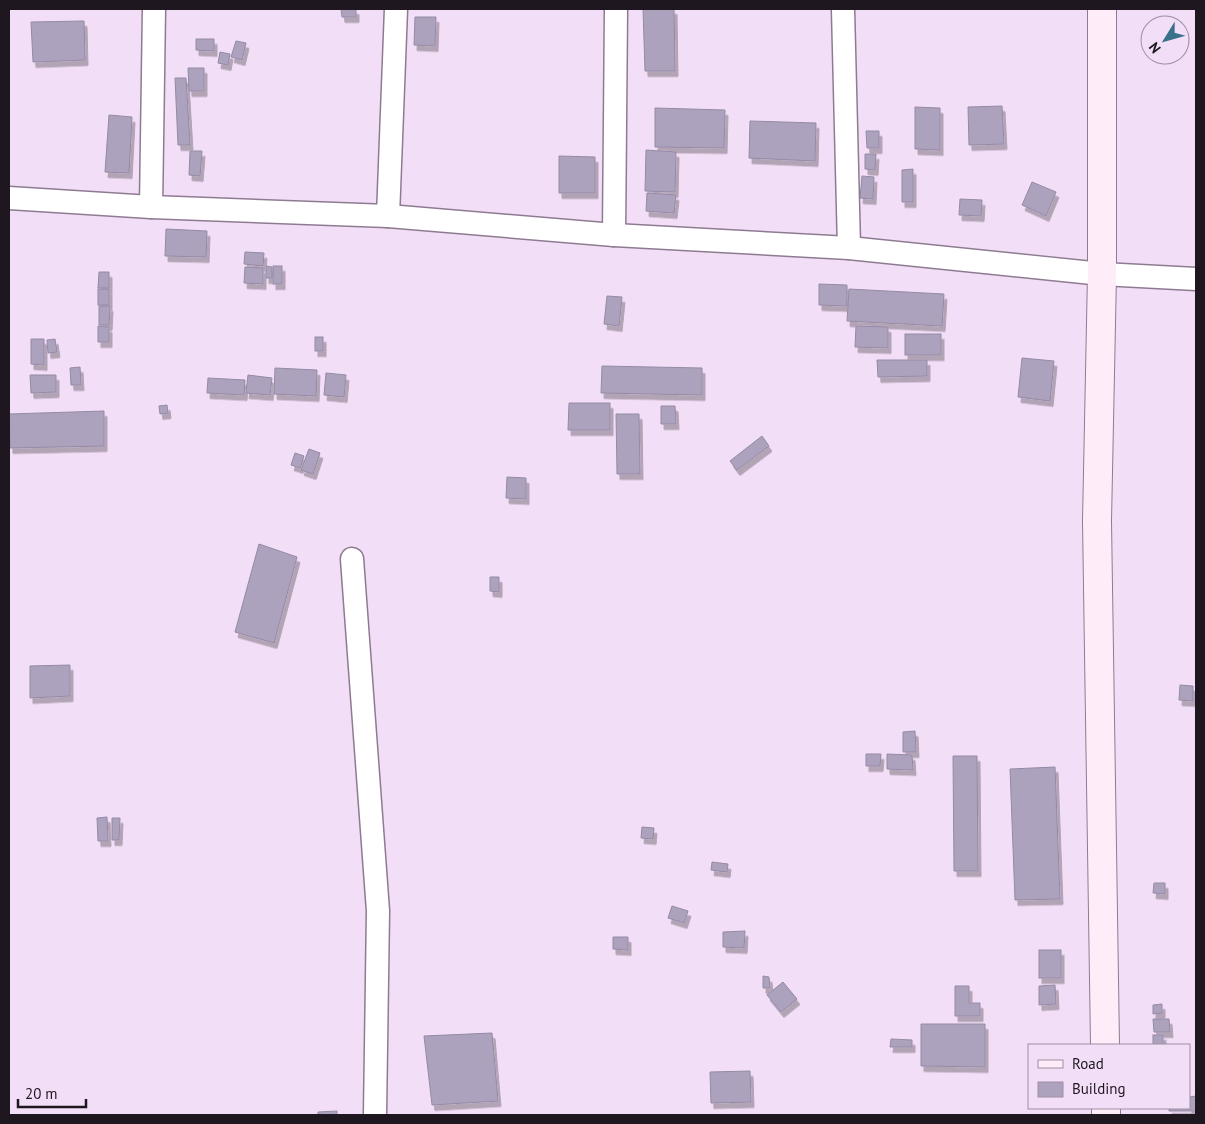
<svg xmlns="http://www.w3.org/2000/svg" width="1205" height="1124" font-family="'PT Sans',sans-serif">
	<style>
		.building { fill: #aca2bd; stroke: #948aa5; filter: url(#shadow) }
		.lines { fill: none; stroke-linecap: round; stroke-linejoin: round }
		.street-casing { stroke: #8e7b92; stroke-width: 25 }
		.secondary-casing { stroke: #8e7b92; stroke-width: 30 }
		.street { stroke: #fff; stroke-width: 22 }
		.secondary { stroke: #feedf8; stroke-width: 28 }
	</style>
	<defs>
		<filter id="shadow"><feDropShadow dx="3" dy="5.5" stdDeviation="0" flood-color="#0004"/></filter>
	</defs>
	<rect width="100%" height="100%" fill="#f3def7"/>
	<g class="building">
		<polygon points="341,9 356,9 356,17 342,17"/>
		<polygon points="643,9 674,9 675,71 645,71"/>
		<polygon points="415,17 436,17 435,46 414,45"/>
		<polygon points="84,21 85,60 33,62 31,22"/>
		<polygon points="196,39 214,39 214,51 196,50"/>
		<polygon points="236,41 246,43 242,60 231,57"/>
		<polygon points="220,52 230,54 228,65 218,63"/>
		<polygon points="188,68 204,68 204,91 189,91"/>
		<polygon points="175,78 186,78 190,145 178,145"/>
		<polygon points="1002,106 1004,144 969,145 968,107"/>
		<polygon points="915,107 940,108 940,150 915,149"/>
		<polygon points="655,108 725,110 724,148 655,147"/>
		<polygon points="109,115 132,117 129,173 105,172"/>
		<polygon points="750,121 816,123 815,161 749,158"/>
		<polygon points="866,131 879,131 879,148 867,148"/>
		<polygon points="646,150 676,152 675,192 645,191"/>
		<polygon points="190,151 202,151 200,176 189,175"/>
		<polygon points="865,154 876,154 875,170 865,169"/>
		<polygon points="559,156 595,157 595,193 559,193"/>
		<polygon points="913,169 913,202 902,202 902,170"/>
		<polygon points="862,176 874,177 873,199 860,198"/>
		<polygon points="1032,182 1056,192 1046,216 1022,205"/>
		<polygon points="647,193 676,195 674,213 646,211"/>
		<polygon points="960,199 982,200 981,216 959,215"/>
		<polygon points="166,229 207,231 206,257 165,256"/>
		<polygon points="245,252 264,253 263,266 244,264"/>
		<polygon points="266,266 272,267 272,278 266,278"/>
		<rect x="273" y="266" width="9" height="18"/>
		<polygon points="245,267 263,268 263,284 244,283"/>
		<polygon points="99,272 109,272 109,288 98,288"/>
		<polygon points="819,284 847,285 847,306 819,305"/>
		<rect x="98" y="289" width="11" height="16"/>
		<polygon points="849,289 944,294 942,326 847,321"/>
		<polygon points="607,296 622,297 619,326 604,324"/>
		<polygon points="99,306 110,306 109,325 99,325"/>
		<polygon points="98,326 109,327 109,342 98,342"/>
		<polygon points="856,326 888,327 888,348 855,347"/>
		<rect x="905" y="334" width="36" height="21"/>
		<rect x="315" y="337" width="8" height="14"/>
		<polygon points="31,339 44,339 44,365 31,364"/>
		<polygon points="55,339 57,352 48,353 47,340"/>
		<polygon points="1022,358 1054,361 1050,401 1018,397"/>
		<polygon points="877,360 927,360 927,376 878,377"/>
		<polygon points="602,366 702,368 702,395 601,393"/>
		<polygon points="80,367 81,385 71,385 70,368"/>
		<polygon points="275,368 317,370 316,396 274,394"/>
		<polygon points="326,373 346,375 344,397 324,395"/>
		<polygon points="30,375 56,375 56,392 31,393"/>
		<polygon points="248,375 272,378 270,395 246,393"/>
		<polygon points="208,378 245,380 244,395 207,393"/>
		<polygon points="569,403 610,403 610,430 568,430"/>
		<polygon points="167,405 168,413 160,414 159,406"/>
		<polygon points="661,406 675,406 676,424 661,424"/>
		<polygon points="104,411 104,446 10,448 9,414"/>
		<polygon points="616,414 639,414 640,474 617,474"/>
		<polygon points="762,436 769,446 737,470 730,461"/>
		<polygon points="309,449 320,453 313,474 301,470"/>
		<polygon points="295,453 304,456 300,468 291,465"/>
		<polygon points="507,477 526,478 526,499 506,498"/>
		<polygon points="259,544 297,557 274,643 235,632"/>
		<polygon points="490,577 499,577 499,592 490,591"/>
		<polygon points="70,665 70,696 30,698 30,666"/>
		<polygon points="1180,685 1193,686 1193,701 1179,700"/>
		<polygon points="915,731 916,752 903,752 903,732"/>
		<polygon points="866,754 881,754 880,766 866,766"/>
		<polygon points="887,754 912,755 913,770 887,769"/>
		<polygon points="953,756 977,756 978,871 954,871"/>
		<polygon points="1055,767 1060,899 1015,900 1010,769"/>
		<polygon points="107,817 108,841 98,841 97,818"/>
		<polygon points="112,818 120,818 119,840 112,840"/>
		<polygon points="642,827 654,828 653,839 641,838"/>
		<polygon points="712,862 728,864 727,872 711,870"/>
		<polygon points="1154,883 1165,883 1165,894 1153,893"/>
		<polygon points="672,906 688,911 684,923 668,918"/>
		<polygon points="745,931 744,948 723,947 723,932"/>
		<polygon points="613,937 628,937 628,950 613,949"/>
		<rect x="1039" y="950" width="22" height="28"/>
		<polygon points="763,976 769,977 770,988 763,988"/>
		<polygon points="783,982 797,999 781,1012 767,995"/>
		<polygon points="1055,985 1056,1004 1039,1005 1039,986"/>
		<polygon points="955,986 969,986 969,1003 980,1003 980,1016 955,1016"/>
		<polygon points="1162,1004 1162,1013 1153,1014 1153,1005"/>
		<polygon points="1153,1019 1169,1019 1170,1032 1154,1032"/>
		<polygon points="921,1024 985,1024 985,1067 921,1066"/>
		<polygon points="492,1033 498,1101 432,1105 424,1036"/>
		<rect x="1153" y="1035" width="10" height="10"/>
		<polygon points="891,1039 912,1040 912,1047 890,1047"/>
		<polygon points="750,1071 751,1102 711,1103 710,1072"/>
		<polygon points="1196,1096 1196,1111 1169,1111 1169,1108 1189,1108 1189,1097"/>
		<polygon points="337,1111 337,1115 318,1115 318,1112"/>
	</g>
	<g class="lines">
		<g class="street-casing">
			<g id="street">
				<polyline points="843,9 849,248"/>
				<polyline points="9,198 151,207 388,216 614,235 849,248 1102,274 1196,279"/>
				<polyline points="151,207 154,9"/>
				<polyline points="388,216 396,9"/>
				<polyline points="614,235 616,9"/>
				<polyline points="352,559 378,911 375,1115"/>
			</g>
		</g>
		<g class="secondary-casing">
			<g id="secondary">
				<polyline points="1102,9 1102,274 1097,521 1105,1045"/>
				<polyline points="1106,1108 1106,1115"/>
			</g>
		</g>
		<use href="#street" class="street"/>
		<use href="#secondary" class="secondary"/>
	</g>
	<rect width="1205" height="1124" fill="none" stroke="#1e1720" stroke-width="20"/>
	<rect x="1028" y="1044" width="162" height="65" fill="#f3def7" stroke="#9e8ea1"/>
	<rect x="1038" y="1060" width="25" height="8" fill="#feedf8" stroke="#9e8ea1"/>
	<text x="1072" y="1069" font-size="15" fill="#1e1720">Road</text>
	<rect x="1038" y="1082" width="25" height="15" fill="#aca2bd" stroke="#9e8ea1"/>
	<text x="1072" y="1094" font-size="15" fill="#1e1720">Building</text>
	<g transform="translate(1165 40) rotate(233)"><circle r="24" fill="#f3def7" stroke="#9e8ea1"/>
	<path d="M0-4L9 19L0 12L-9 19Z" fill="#37728a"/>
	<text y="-8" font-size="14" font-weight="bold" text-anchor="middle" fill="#1e1720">N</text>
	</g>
	<path d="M18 1099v8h68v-8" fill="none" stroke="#1e1720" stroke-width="2.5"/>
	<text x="25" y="1099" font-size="15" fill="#1e1720" stroke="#f3def7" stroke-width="4" paint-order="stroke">20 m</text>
</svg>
